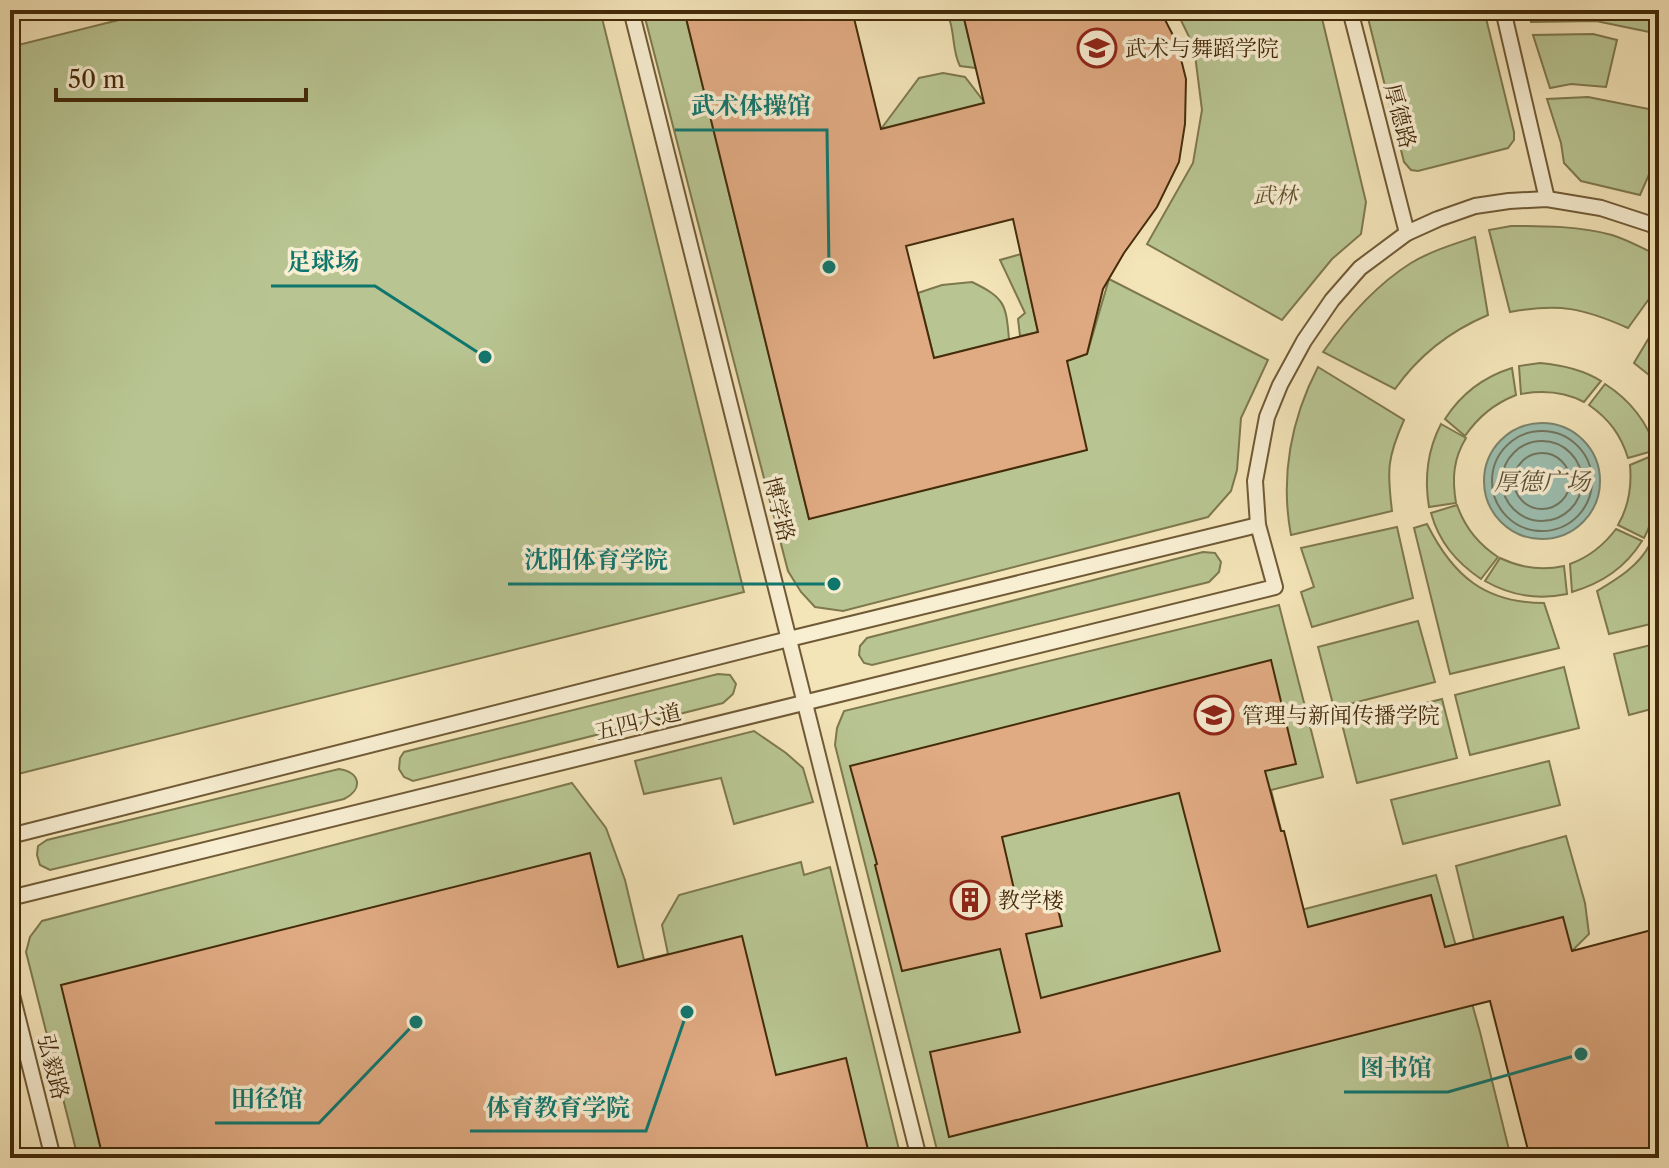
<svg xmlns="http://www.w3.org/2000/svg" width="1669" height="1168" font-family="'Libre Caslon Text','Noto Serif SC',serif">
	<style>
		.green { fill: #b8c592; stroke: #7e784e; stroke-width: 2 }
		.water { fill: #9cbfb1; stroke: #79846e; stroke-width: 2 }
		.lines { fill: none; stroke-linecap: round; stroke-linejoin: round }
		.shore { stroke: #70755e; stroke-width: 2 }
		.building { fill: #e0aa82; stroke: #442b0a; stroke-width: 2; fill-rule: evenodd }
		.lane-casing { stroke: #705a36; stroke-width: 18 }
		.lane { stroke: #f8eed2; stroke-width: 14 }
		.labels { text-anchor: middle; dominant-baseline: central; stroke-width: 7; stroke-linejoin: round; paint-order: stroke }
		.poi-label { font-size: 22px; fill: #442b0a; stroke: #f8eed2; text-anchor: start }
		.street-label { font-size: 22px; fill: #442b0a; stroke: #f8eed2 }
		.park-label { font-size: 22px; font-style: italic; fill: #61522c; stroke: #f8eed2 }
		.water-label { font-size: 24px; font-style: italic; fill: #5a5034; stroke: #f8eed2 }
		.leader { fill: none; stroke: #0f766e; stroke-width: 3 }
		.callout-dot { fill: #0f766e; stroke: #f8eed2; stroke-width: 3 }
		.callout-label { font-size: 24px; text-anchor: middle; font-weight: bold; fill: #0f766e; stroke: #f8eed2; stroke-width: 7; stroke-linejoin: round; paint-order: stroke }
	</style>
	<rect width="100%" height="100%" fill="#f4e5b9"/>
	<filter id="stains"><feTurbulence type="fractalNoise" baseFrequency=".0025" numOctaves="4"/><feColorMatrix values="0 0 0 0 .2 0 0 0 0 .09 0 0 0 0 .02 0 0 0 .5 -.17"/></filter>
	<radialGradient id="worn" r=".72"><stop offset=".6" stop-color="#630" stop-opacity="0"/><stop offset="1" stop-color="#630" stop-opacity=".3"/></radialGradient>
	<g class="green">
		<polygon points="159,10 600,10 744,592 10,776 10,47"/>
		<polygon points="643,10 684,10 809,519 1067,361 1087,354 1109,279 1268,360 1241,418 1237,470 1231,491 1208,517 843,611 815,607 801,592 788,571"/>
		<path d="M911 10H962L976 68 960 66C952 51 955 34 949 18Z"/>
		<polygon points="1176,10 1320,10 1366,202 1361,234 1332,259 1282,320 1147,244 1193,163 1202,110 1194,47"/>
		<polygon points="1366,10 1484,10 1514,132 1514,140 1508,148 1418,171 1411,170 1404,162"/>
		<polygon points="1528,10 1659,10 1659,34 1596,21 1531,22"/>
		<polygon points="1593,34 1617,40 1606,87 1571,84 1550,88 1533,35"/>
		<polygon points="943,73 965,77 985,103 881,129 919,78"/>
		<polygon points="1588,97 1659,111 1659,152 1640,195 1581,181 1564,163 1561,143 1547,99"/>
		<path d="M1511 226C1545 226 1580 226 1612 235 1628 240 1644 249 1659 256V285L1628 328C1583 308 1559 303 1510 312L1489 230Z"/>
		<path d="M1475 237 1488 315C1450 331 1419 355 1395 389L1323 352C1347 318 1376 285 1411 263 1431 251 1454 244 1475 237Z"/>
		<polygon points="1021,254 1038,332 1020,336 1018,319 1025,313 1000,260"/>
		<path d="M972 282C1005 298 1006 304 1009 339L934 358 918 293 942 285Z"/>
		<polygon points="1659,321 1659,383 1634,363"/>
		<path d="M1540 363C1562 365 1582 369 1601 381L1584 402C1563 391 1543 390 1521 394L1519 366Z"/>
		<path d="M1318 367 1404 420C1387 458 1387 471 1392 511L1291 535C1280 477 1291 419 1318 367Z"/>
		<path d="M1512 368 1516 395C1494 404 1479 416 1465 436L1445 419C1461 394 1483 377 1512 368Z"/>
		<path d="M1605 384C1630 400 1647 421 1656 450L1628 458C1621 435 1609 419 1589 405Z"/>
		<path d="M1441 424 1466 438C1453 459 1452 479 1456 503L1429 507C1424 477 1427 451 1441 424Z"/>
		<path d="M1654 455C1661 485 1658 511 1644 538L1618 525C1629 506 1632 487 1630 465Z"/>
		<path d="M1457 505C1465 528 1478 544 1498 557L1481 579C1456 562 1439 542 1431 513Z"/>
		<path d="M1659 519V622L1609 634 1597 591C1617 579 1639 566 1650 544 1654 536 1656 527 1659 519Z"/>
		<path d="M1427 524C1453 576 1485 603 1544 603L1559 648 1450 674 1414 528Z"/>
		<polygon points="1397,527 1413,598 1312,627 1301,592 1314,587 1301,548"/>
		<path d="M1616 529 1642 541C1625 568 1602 583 1572 592L1570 564C1589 557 1604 545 1616 529Z"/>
		<polygon points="1203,552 1215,553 1221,562 1219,572 1209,582 872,665 864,663 859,655 860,646 867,638"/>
		<path d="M1500 558C1521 568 1542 571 1564 566L1567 594C1538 600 1511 596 1485 581Z"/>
		<polygon points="1279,605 1323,777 1271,790 1301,910 1436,875 1480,1032 1511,1158 939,1158 835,745 837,728 844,711"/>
		<polygon points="1418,621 1435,682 1334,708 1318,647"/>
		<polygon points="1659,643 1659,707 1629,715 1614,654"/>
		<polygon points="1564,667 1579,728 1470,755 1455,695"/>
		<polygon points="718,674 730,675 736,684 733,694 723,703 413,781 404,777 399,769 400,758 404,752"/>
		<polygon points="1442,699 1457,758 1357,783 1342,724"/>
		<polygon points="754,731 786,753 803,768 813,802 734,824 721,778 644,794 635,761"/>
		<polygon points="1549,761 1560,805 1403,844 1391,800"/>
		<path d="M339 769C360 772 364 789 344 799L50 870 40 865 37 855 38 846 47 840Z"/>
		<polygon points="572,783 606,828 625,880 644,960 668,954 662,925 679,895 801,862 804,875 830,867 901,1158 78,1158 26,952 30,937 42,921"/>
		<polygon points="1566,836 1585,903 1589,934 1572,951 1474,940 1456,866"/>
	</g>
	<circle class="water" cx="1542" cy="481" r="58"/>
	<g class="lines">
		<g class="shore">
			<circle cx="1542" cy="481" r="50"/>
			<circle cx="1542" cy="481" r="40"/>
			<circle cx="1542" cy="481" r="28"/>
		</g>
	</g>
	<g class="building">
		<path d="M684 10H852L881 129 984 103 962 10H1160L1177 43 1186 79 1185 124 1179 162 1157 207 1124 253 1103 289 1087 354 1067 361 1087 450 809 519ZM1013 219 1038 332 934 358 906 246Z"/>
		<path d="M1271 660 1296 764 1265 771 1281 831H1284L1308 927 1431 895 1445 947 1563 917 1572 951 1659 928V1158H1530L1490 1001 949 1137 930 1052 1020 1032 1000 949 902 971 875 865 877 864 850 766ZM1179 793 1220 951 1041 998 1026 934 1062 926 1053 888 1016 898 1002 837Z"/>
		<polygon points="590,853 618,967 742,936 776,1075 846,1058 870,1158 103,1158 61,985"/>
	</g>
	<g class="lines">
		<g class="lane-casing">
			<g id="lane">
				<polyline points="631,10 919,1158"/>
				<polyline points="1350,10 1407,233"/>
				<polyline points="1503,10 1547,199"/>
				<polyline points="10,836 789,639 1258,525"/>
				<polyline points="10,898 1275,587 1258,525 1255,481 1267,417 1280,385 1304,341 1332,300 1360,268 1407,233 1438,219 1475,206 1509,201 1547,199 1601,208 1650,224 1659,229"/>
				<polyline points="10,987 53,1158"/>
			</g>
		</g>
		<use href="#lane" class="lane"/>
	</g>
	<defs>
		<g id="university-ring" transform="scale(2)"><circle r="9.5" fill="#f8eed2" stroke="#8f2418" stroke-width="1.5"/><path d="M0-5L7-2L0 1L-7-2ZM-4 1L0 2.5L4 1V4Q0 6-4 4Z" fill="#8f2418"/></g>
		<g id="building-ring" transform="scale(2)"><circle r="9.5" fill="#f8eed2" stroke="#8f2418" stroke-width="1.5"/><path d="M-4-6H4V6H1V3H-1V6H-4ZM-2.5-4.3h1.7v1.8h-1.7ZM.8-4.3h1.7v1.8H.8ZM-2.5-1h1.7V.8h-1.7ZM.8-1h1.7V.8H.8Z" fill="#8f2418"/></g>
	</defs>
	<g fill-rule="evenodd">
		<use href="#university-ring" x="1097" y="48"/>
		<use href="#university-ring" x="1214" y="715"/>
		<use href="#building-ring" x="970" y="900"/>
	</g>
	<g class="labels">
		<g class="poi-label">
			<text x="1125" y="48">武术与舞蹈学院</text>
			<text x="1242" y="715">管理与新闻传播学院</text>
			<text x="998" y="900">教学楼</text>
		</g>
		<g class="street-label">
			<text transform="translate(1400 116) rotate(75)">厚德路</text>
			<text transform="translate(779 509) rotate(76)">博学路</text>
			<text transform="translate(638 722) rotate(-14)">五四大道</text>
			<text transform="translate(53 1067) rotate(76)">弘毅路</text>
		</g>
		<g class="park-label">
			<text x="1275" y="195">武林</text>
		</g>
		<g class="water-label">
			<text x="1542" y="481">厚德广场</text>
		</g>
	</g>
	<path class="leader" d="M829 267L827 130H675M485 357L375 286H271M834 584L684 584H508M1581 1054L1448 1092H1344M416 1022L319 1123H215M687 1012L646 1131H470"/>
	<g class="callout-dot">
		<circle cx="829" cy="267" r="8"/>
		<circle cx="485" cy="357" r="8"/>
		<circle cx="834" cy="584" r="8"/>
		<circle cx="1581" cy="1054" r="8"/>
		<circle cx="416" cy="1022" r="8"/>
		<circle cx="687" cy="1012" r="8"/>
	</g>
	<g class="callout-label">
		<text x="751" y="114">武术体操馆</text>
		<text x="323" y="270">足球场</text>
		<text x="596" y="568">沈阳体育学院</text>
		<text x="1396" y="1076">图书馆</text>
		<text x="267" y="1107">田径馆</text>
		<text x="558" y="1116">体育教育学院</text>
	</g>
	<rect width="1669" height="1168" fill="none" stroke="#f4e5b9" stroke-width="40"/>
	<rect x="12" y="12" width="1645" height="1144" fill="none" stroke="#442b0a" stroke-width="4"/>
	<rect x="20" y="20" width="1629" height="1128" fill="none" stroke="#442b0a" stroke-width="2"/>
	<path d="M56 88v12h250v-12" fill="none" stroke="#442b0a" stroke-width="4"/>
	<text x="68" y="88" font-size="24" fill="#442b0a" stroke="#f8eed2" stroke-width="6" paint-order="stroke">50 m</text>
	<rect width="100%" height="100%" filter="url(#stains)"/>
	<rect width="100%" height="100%" fill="url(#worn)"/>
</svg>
